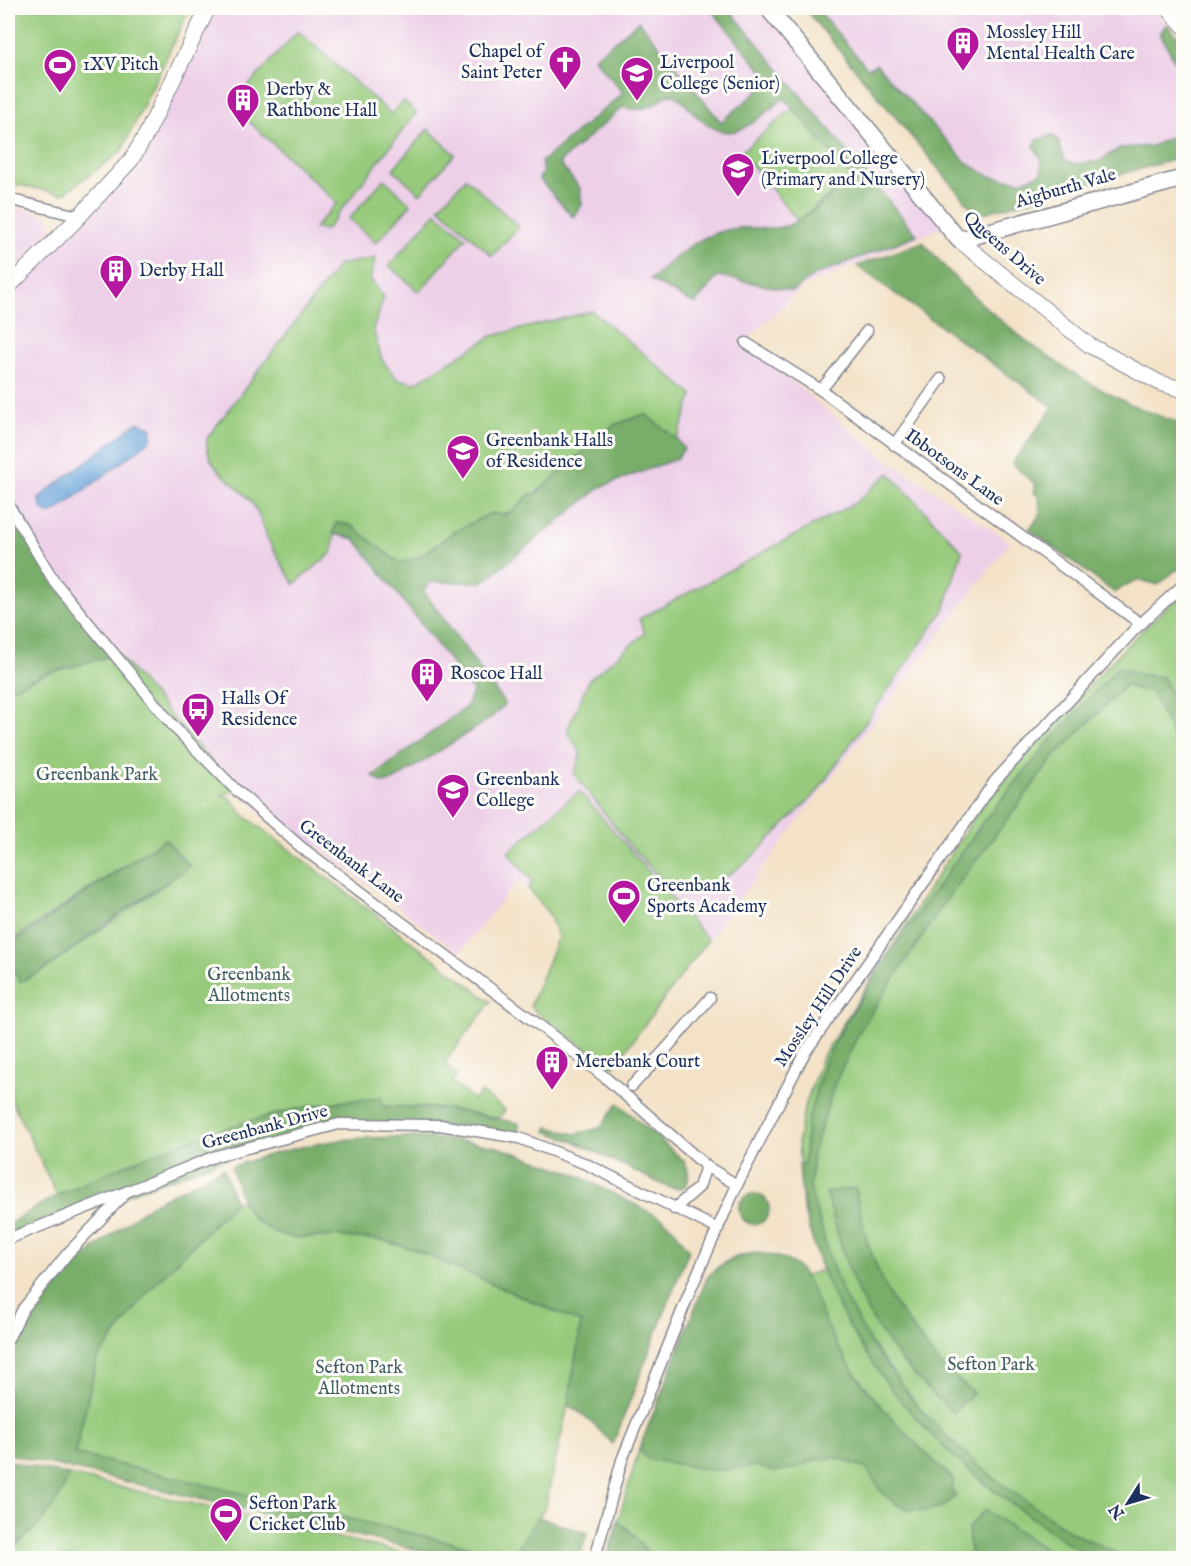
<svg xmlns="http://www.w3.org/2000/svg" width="1191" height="1566" font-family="'IM FELL English',serif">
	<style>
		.built { fill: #edd0e8 }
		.green { fill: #97ca7b; stroke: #597c6c; stroke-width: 1.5 }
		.forest { fill: #79ae6b; stroke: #4a6e64; stroke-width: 1.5 }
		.water { fill: #6ba5db; stroke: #436a9c; stroke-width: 1.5 }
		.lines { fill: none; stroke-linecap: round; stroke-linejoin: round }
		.street-casing { stroke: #878892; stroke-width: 13 }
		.secondary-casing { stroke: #878892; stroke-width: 17 }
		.primary-casing { stroke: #878892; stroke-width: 19 }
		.street { stroke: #fff; stroke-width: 10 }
		.secondary { stroke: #fff; stroke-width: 15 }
		.primary { stroke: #fff; stroke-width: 16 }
		.labels { text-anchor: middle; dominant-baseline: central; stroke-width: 6; stroke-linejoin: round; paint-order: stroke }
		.poi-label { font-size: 18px; fill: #1b2f5e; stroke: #fdfcf7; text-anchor: start }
		.street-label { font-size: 18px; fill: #1b2f5e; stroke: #fdfcf7 }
		.park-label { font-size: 18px; fill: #405e67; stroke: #fdfcf7 }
	</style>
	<rect width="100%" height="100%" fill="#fdfcf7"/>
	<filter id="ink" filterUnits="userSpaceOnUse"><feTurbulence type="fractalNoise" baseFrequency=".0167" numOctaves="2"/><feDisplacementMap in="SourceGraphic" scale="12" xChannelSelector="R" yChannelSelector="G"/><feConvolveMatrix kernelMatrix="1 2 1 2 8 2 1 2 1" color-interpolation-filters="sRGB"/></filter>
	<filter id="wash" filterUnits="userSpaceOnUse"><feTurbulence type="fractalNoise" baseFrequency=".008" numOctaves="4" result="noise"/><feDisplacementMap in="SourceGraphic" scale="24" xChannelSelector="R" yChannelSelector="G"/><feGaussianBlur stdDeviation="1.35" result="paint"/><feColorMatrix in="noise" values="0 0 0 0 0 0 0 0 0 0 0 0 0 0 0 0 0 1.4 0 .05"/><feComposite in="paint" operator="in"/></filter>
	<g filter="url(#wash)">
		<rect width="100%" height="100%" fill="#f3e2c7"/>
		<g class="built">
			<polygon points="208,8 768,8 947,225 803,287 756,331 746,343 882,456 1010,542 708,940 579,791 509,853 534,882 528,888 518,880 459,953 317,846 301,847 235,789 54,581 8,504 8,287 131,160"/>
			<polygon points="804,8 1153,8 1183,43 1183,157 977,215"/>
			<polygon points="8,205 47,215 51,221 51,226 34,252 8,272"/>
		</g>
		<g class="green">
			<polygon points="8,8 190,8 121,152 63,194 8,183"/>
			<polygon points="298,31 391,114 404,101 416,113 326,230 314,228 337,203 231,105"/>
			<polygon points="793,108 851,177 798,221 741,152"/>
			<polygon points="428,129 455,154 420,194 393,169"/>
			<polygon points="466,178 519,227 492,256 439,207"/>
			<polygon points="384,179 411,204 376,243 349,219"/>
			<polygon points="436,212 466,238 419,292 389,266"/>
			<path d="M376 258 370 279 384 297 373 329 382 360 397 379 415 383 492 336 592 311 693 395 677 439 645 414 535 494H530L514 510 452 533 421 556 399 563 350 525 336 523 332 553 294 584C285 569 275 554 268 539 261 524 259 509 247 497 229 477 205 468 207 438L339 265Z"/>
			<polygon points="889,473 962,551 944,610 817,792 749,860 712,887 667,886 626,841 574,774 581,753 567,731 589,680 645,633 639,619 855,503"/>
			<path d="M8 504 54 581 235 789 222 796 229 797 245 816 491 1002 444 1063 457 1075 452 1082 474 1100 481 1092 505 1110 499 1118 440 1108 382 1106 381 1098C360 1100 338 1101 317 1105 226 1122 142 1159 57 1195L8 1093V957L20 981 45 969 190 866 165 839 8 943Z"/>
			<path d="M1183 592V1558H607L639 1450 707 1278C734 1246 777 1246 805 1276L822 1270 803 1208 798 1141 804 1109 822 1057 987 797 1126 646Z"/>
			<polygon points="579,791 708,940 613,1067 542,1017 530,1006 558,937 549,914 528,888 533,882 508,852"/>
			<polygon points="242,1201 254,1219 274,1232 294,1238 332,1236 382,1240 416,1250 582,1323 568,1405 545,1507 513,1557 74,1454 97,1359 150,1289 235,1202"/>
			<path d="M69 1475 425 1558H8V1554C15 1545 24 1539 32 1531 48 1516 61 1495 69 1475Z"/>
		</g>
		<g class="forest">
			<path d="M710 8H728L917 235 815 275 793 291 718 276 695 304 650 280C677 256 701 231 739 228 755 227 774 231 789 225 810 217 833 192 851 177L784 98C750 125 729 152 691 110 684 103 680 96 670 94 654 105 642 114 623 107L559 163 580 188 582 205 573 217 539 179 543 171 541 162 623 93 594 58 639 21 721 122 770 81Z"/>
			<polygon points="804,8 816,8 868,69 876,64 967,163 989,176 1021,181 1041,174 1042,161 1034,146 1037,140 1052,135 1058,140 1065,160 1076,164 1100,161 1120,148 1152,146 1183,132 1183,157 977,215"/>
			<polygon points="1167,24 1183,43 1183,77 1160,33"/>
			<path d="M923 242C987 320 1085 394 1183 424V570H1176L1158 585C1139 578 1131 580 1115 593L1029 529 1040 516 1039 497 1033 492 1036 485 1012 464 1053 407 857 266Z"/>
			<polygon points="645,414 677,439 684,449 676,459 601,487 483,582 432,582 423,590 505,704 491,718 393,781 382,783 373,776 467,706 473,691 355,539 333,534 336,523 350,525 400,563 421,556 452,533 491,513 505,515 514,510 530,494 535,494 614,425"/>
			<polygon points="8,504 54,581 114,655 45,674 8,690"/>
			<path d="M1118 667 1142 675 1163 677 1183 723V757L1151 691 1135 689 1126 685 1055 756 947 899 862 1027 835 1083 813 1153 810 1187 830 1259 844 1296 870 1342 916 1404 948 1438 988 1474 1071 1532 1128 1558C1117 1559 1101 1562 1092 1557 1074 1550 1048 1529 1031 1517 914 1440 807 1308 799 1164H804L807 1124 823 1065 841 1030 880 967 983 822 1049 742Z"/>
			<polygon points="165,839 190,866 118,915 45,969 20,982 8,957 8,946"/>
			<path d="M382 1098V1106L450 1109 519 1123V1138L440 1125 339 1124 262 1145 8 1239V1225C24 1215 41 1203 59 1195 138 1156 231 1121 318 1105 339 1101 360 1100 382 1098Z"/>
			<path d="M618 1103 684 1161C689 1169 692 1185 680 1188 673 1190 665 1186 659 1183L576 1142 546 1131 548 1127 575 1134 600 1128Z"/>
			<path d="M412 1137 457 1140 498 1147 573 1173 663 1219 674 1229 689 1250 613 1444 585 1416 568 1405 581 1323 416 1250 382 1240 332 1236 294 1238 274 1232 254 1219 249 1213 242 1201 231 1167C270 1153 310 1143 352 1139 371 1137 392 1138 412 1137Z"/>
			<polygon points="223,1168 235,1202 150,1289 97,1359 75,1454 512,1557 538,1517 587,1533 580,1558 453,1558 8,1454 8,1363 19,1341 39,1310 70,1272 96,1247 150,1205"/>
			<path d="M855 1188 867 1241 881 1278 892 1300 937 1361 973 1393 953 1413C911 1376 869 1327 850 1272 840 1246 834 1219 826 1192Z"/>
			<circle cx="754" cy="1209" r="15"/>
			<path d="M756 1253C768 1255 784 1257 795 1265 811 1278 816 1303 825 1321 832 1337 842 1354 852 1369 881 1411 917 1445 954 1480L951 1490 956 1495 946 1505 938 1508 926 1511 909 1510 894 1503 880 1490 867 1469 840 1458 817 1459 796 1468 773 1472 757 1466 717 1471 648 1459 639 1450 707 1278C720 1262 736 1257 756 1253Z"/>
			<path d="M8 1461 69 1475C62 1495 48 1516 32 1531 24 1539 15 1545 8 1554Z"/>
			<polygon points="985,1510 1059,1558 973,1558 970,1551 968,1528"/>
			<polygon points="618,1522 628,1529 653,1558 608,1558"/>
		</g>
		<path class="water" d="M138 422 151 427C153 435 152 439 146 444L58 510 49 514 42 509 39 499 46 492Z"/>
	</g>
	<g filter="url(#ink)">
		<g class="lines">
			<g class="street-casing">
				<g id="street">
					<polyline points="8,199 78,216"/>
					<polyline points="746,343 821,390 1141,624"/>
					<polyline points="821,390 867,331"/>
					<polyline points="894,445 941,379"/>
					<polyline points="8,504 54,581 175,728 235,789 301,847 539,1025 607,1079 706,1166 737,1185"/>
					<polyline points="632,1086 666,1049 710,998"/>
					<polyline points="674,1209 699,1187 706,1166"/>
					<polyline points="8,1239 216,1156 339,1124 440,1125 519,1138 586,1164 718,1229"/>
					<polyline points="8,1339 23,1309 68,1253 124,1195"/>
					<polyline points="595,1558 622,1460 693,1284 737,1185 804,1054 995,781 1134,630 1184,584"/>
				</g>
			</g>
			<g class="secondary-casing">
				<g id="secondary">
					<polyline points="1168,8 1184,26"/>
					<polyline points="959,240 1089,345 1160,383 1184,390"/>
					<polyline points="8,287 74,222 131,160 146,135 208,8"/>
				</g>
			</g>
			<g class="primary-casing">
				<polyline id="primary" points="768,8 959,240 1184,178"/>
			</g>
			<use href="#street" class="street"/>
			<use href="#secondary" class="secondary"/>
			<use href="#primary" class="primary"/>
		</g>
	</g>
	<defs>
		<g id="building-pin" transform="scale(1.725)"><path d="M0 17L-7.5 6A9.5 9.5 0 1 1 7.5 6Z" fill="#b5179e" stroke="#fdfcf7"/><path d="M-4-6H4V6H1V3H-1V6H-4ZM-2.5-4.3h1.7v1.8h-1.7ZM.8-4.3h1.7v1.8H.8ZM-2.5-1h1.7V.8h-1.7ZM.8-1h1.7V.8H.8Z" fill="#fff"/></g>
		<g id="church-pin" transform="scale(1.725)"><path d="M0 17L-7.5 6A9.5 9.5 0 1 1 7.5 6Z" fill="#b5179e" stroke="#fdfcf7"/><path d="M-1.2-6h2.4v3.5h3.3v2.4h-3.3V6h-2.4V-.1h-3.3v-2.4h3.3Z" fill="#fff"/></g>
		<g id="stadium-pin" transform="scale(1.725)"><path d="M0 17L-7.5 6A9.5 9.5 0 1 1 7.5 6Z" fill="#b5179e" stroke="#fdfcf7"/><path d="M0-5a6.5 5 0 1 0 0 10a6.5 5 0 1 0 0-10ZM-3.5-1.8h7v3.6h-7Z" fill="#fff"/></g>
		<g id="school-pin" transform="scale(1.725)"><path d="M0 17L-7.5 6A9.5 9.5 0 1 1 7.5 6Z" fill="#b5179e" stroke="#fdfcf7"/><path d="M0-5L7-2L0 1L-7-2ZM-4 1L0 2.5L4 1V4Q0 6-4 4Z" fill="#fff"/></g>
		<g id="university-pin" transform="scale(1.725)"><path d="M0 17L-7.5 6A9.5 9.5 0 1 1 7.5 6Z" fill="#b5179e" stroke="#fdfcf7"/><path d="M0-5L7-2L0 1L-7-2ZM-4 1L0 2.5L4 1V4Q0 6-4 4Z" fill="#fff"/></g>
		<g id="bus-pin" transform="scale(1.725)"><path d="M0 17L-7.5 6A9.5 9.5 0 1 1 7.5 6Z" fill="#b5179e" stroke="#fdfcf7"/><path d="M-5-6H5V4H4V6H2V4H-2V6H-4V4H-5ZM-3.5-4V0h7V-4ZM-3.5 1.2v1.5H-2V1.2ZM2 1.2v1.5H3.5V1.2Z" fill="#fff"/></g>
	</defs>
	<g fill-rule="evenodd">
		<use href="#building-pin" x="963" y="43"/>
		<use href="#church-pin" x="565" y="62"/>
		<use href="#stadium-pin" x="60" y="65"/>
		<use href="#school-pin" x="637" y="73"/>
		<use href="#building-pin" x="243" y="100"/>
		<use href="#school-pin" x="738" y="169"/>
		<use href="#building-pin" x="116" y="271"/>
		<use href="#university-pin" x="463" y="451"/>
		<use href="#building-pin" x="427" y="674"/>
		<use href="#bus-pin" x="198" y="709"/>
		<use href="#university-pin" x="453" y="790"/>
		<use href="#stadium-pin" x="624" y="896"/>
		<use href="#building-pin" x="552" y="1062"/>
		<use href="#stadium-pin" x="226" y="1514"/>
	</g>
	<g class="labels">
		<g class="poi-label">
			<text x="986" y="33">Mossley Hill<tspan x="986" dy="21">Mental Health Care</tspan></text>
			<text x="542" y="52" text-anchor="end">Chapel of<tspan x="542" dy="21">Saint Peter</tspan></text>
			<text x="660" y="63">Liverpool<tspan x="660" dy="21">College (Senior)</tspan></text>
			<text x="83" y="65">1XV Pitch</text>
			<text x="266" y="90">Derby &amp;<tspan x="266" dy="21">Rathbone Hall</tspan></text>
			<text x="761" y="159">Liverpool College<tspan x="761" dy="21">(Primary and Nursery)</tspan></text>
			<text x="139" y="271">Derby Hall</text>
			<text x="486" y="441">Greenbank Halls<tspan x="486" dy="21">of Residence</tspan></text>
			<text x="450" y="674">Roscoe Hall</text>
			<text x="221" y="699">Halls Of<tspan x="221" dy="21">Residence</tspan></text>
			<text x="476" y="780">Greenbank<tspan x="476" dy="21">College</tspan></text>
			<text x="647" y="886">Greenbank<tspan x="647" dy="21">Sports Academy</tspan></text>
			<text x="575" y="1062">Merebank Court</text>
			<text x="249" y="1504">Sefton Park<tspan x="249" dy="21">Cricket Club</tspan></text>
		</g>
		<g class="street-label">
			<text transform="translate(1066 189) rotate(-16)">Aigburth Vale</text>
			<text transform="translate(1004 249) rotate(41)">Queens Drive</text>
			<text transform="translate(954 468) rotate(36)">Ibbotsons Lane</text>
			<text transform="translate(351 862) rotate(37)">Greenbank Lane</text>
			<text transform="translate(819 1007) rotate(-56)">Mossley Hill Drive</text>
			<text transform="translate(265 1128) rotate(-15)">Greenbank Drive</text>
		</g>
		<g class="park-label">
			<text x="97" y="775">Greenbank Park</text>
			<text x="249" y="975">Greenbank<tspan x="249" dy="21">Allotments</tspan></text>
			<text x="991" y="1365">Sefton Park</text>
			<text x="359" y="1368">Sefton Park<tspan x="359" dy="21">Allotments</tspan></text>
		</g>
	</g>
	<rect width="1191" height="1566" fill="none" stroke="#fdfcf7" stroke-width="30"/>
	<g transform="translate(1128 1503) rotate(233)" stroke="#fdfcf7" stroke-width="4.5" paint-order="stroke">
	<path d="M0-4.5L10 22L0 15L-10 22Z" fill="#1b2f5e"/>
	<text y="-9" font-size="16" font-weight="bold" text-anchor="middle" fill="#1b2f5e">N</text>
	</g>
</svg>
